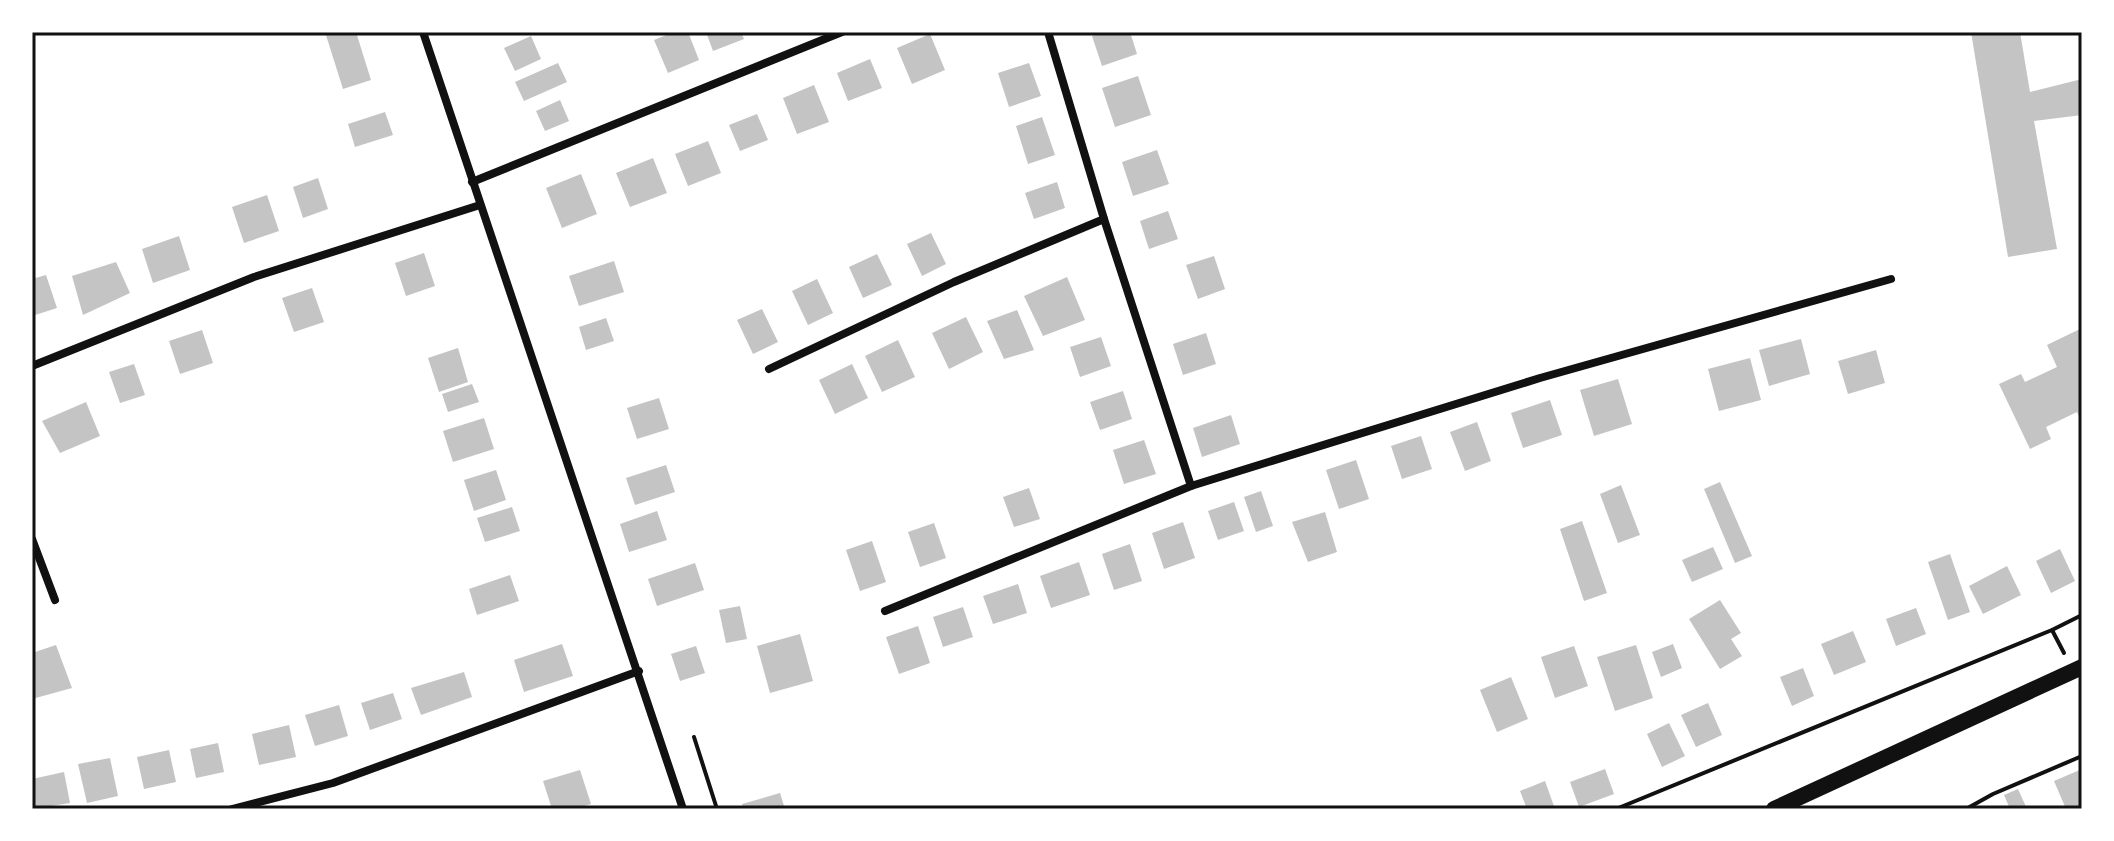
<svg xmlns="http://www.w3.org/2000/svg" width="2114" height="841" font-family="Inter,sans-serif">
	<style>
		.building { fill: #c4c4c4 }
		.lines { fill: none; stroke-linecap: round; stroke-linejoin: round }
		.path { stroke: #111; stroke-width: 4 }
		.minor { stroke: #111; stroke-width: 8 }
		.secondary { stroke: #111; stroke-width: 16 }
		.neatline { fill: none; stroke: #111; stroke-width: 3 }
	</style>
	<rect width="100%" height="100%" fill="#fff"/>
	<g class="building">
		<polygon points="325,32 356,32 371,80 343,89"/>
		<polygon points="674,32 688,32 699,60 668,73 654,40"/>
		<polygon points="706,32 741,32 744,39 713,51"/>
		<polygon points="1104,32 1130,32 1137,54 1102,66 1092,36"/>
		<polygon points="1971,32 2020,32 2030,92 2082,79 2082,115 2034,121 2057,249 2008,257"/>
		<polygon points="930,34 945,70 912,84 897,48"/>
		<polygon points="531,36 541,59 515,71 504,48"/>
		<polygon points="870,59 882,88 848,101 837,73"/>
		<polygon points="558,63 567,82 524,101 515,82"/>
		<polygon points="1029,63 1041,96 1009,107 998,73"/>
		<polygon points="1138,76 1151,115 1115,127 1102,88"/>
		<polygon points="814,85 829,122 797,134 783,98"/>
		<polygon points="560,100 569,121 545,131 536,111"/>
		<polygon points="385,112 393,135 355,147 348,124"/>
		<polygon points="757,114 768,140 740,151 729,125"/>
		<polygon points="1042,117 1055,155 1028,164 1016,126"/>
		<polygon points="708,141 721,173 688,186 675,154"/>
		<polygon points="1157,150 1169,184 1133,196 1122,162"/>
		<polygon points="653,158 667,193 630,207 616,173"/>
		<polygon points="581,174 597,214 562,228 546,188"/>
		<polygon points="318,178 328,209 303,218 293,187"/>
		<polygon points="1057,182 1065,208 1034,219 1025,193"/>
		<polygon points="267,195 279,231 244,243 232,207"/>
		<polygon points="1168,211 1178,239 1149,249 1140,221"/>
		<polygon points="931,233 946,264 922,276 907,244"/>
		<polygon points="179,236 190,270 153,283 142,249"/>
		<polygon points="424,253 435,286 406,296 395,263"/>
		<polygon points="877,254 892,285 863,298 849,267"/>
		<polygon points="1214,256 1225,289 1198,299 1186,265"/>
		<polygon points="614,261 624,292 579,306 569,276"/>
		<polygon points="116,262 130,293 83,315 72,276"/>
		<polygon points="46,275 57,308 32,316 32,279"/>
		<polygon points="1067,277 1085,320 1043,336 1024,296"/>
		<polygon points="817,279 833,313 808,325 792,291"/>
		<polygon points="312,288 324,322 294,332 282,298"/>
		<polygon points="762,309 778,342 753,354 737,320"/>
		<polygon points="1017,310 1034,350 1004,359 987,321"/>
		<polygon points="966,317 983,352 949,369 932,333"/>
		<polygon points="606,318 614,341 586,350 579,327"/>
		<polygon points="2082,328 2082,423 2077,412 2046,427 2051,439 2030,449 1999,384 2021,374 2025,382 2057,367 2047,345"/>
		<polygon points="202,330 213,363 180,374 169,341"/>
		<polygon points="1206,333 1216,364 1183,375 1173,344"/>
		<polygon points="1101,337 1111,366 1080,377 1070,347"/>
		<polygon points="1801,339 1810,374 1769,386 1759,350"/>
		<polygon points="898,340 915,377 882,392 865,356"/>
		<polygon points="458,348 468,382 439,392 428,358"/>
		<polygon points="1876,350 1885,383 1848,394 1838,361"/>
		<polygon points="1750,358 1761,400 1719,411 1708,369"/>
		<polygon points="134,364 145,395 120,403 109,372"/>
		<polygon points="852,364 868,398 835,414 819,380"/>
		<polygon points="1618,379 1632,424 1594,436 1580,390"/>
		<polygon points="472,384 479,402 448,412 442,394"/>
		<polygon points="1123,391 1132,419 1100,430 1090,402"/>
		<polygon points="659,398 669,429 637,439 627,408"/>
		<polygon points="1550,400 1562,435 1523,448 1511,413"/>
		<polygon points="86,402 100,436 60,453 42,421"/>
		<polygon points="1231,415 1240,444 1202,457 1193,428"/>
		<polygon points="484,418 494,449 453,462 443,431"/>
		<polygon points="1477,422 1491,461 1465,471 1450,432"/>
		<polygon points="1421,436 1432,469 1402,479 1391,446"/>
		<polygon points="1144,440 1156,474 1124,484 1113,450"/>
		<polygon points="1356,460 1369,499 1339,509 1326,470"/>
		<polygon points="666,465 675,492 635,505 626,478"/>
		<polygon points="496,470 506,500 474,511 464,480"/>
		<polygon points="1720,482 1752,556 1735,563 1704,489"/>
		<polygon points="1621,485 1640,535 1618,543 1600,494"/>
		<polygon points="1029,488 1040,519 1014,527 1003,497"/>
		<polygon points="1261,491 1273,526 1256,532 1244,497"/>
		<polygon points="1234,502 1244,531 1218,540 1208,511"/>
		<polygon points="512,507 520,531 485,542 477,518"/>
		<polygon points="657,511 667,540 629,552 620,524"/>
		<polygon points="1325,512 1337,552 1308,562 1292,522"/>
		<polygon points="1582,521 1607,593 1584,601 1560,529"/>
		<polygon points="1183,522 1195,558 1164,569 1152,533"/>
		<polygon points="934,523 946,558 920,567 908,532"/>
		<polygon points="872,541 886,582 860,591 846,550"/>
		<polygon points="1130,544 1142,581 1114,590 1102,554"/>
		<polygon points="1713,547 1723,569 1692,582 1682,560"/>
		<polygon points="2060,549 2075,581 2051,593 2036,561"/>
		<polygon points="1950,554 1970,612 1948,620 1928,562"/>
		<polygon points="1079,562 1090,595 1051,608 1040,576"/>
		<polygon points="695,563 704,590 657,606 648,579"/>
		<polygon points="2007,566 2021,595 1983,614 1969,586"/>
		<polygon points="510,575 519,601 477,615 469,589"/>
		<polygon points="1018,584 1027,613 993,624 983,596"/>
		<polygon points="1720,600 1741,633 1731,639 1742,656 1720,669 1689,619"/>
		<polygon points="740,606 747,639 726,643 719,610"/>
		<polygon points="963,607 973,637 943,647 933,617"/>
		<polygon points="1916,608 1926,634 1896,646 1886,619"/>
		<polygon points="918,626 930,663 899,674 886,637"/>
		<polygon points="1853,631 1866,662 1834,675 1821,644"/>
		<polygon points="800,634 813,681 770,693 757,646"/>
		<polygon points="562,644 573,676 524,692 514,660"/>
		<polygon points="1673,644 1682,668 1661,677 1652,652"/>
		<polygon points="56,645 72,688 32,699 32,653"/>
		<polygon points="1636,645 1653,698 1615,711 1597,657"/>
		<polygon points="696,646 705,673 680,681 671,654"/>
		<polygon points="1574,646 1588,686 1555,698 1541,657"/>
		<polygon points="1803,668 1814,696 1792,706 1780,677"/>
		<polygon points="464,672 472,697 421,715 411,688"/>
		<polygon points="1511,677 1528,719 1497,732 1480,690"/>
		<polygon points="393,693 402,719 370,730 361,703"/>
		<polygon points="1708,703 1722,735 1696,747 1681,715"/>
		<polygon points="339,705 348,736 315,746 305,715"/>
		<polygon points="1669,723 1685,756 1662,767 1647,734"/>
		<polygon points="289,725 296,757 259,765 252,734"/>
		<polygon points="218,743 224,772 196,778 190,749"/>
		<polygon points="169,750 176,782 144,789 137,757"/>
		<polygon points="110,758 118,796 87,803 78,764"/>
		<polygon points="1605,769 1614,794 1579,807 1570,782"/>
		<polygon points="2082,769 2082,807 2066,809 2054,781"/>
		<polygon points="580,770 591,804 574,809 552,809 543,781"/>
		<polygon points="64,772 70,803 32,809 32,779"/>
		<polygon points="1545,781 1555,809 1527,809 1520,791"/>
		<polygon points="2018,789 2027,809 2010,809 2004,795"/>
		<polygon points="780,793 785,809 744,809 742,804"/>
	</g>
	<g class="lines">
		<g class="path">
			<polyline points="2052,630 2064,653"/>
			<polyline points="694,737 717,809"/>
			<polyline points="1616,809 2052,630 2082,615"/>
			<polyline points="1966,809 1993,794 2082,756"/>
		</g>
		<g class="minor">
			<polyline points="423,32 683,809"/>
			<polyline points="1048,32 1104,219 1191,486"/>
			<polyline points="472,182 842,32"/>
			<polyline points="32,366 254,277 480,205"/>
			<polyline points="769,369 954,282 1104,219"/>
			<polyline points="32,539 55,600"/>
			<polyline points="885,611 1191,486 1540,378 1891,279"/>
			<polyline points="232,809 333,783 639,671"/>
		</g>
		<polyline class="secondary" points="1774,809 2082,667"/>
	</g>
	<rect width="2114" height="841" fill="none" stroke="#ffffff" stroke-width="68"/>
	<rect x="34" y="34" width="2046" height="773" class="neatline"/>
</svg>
